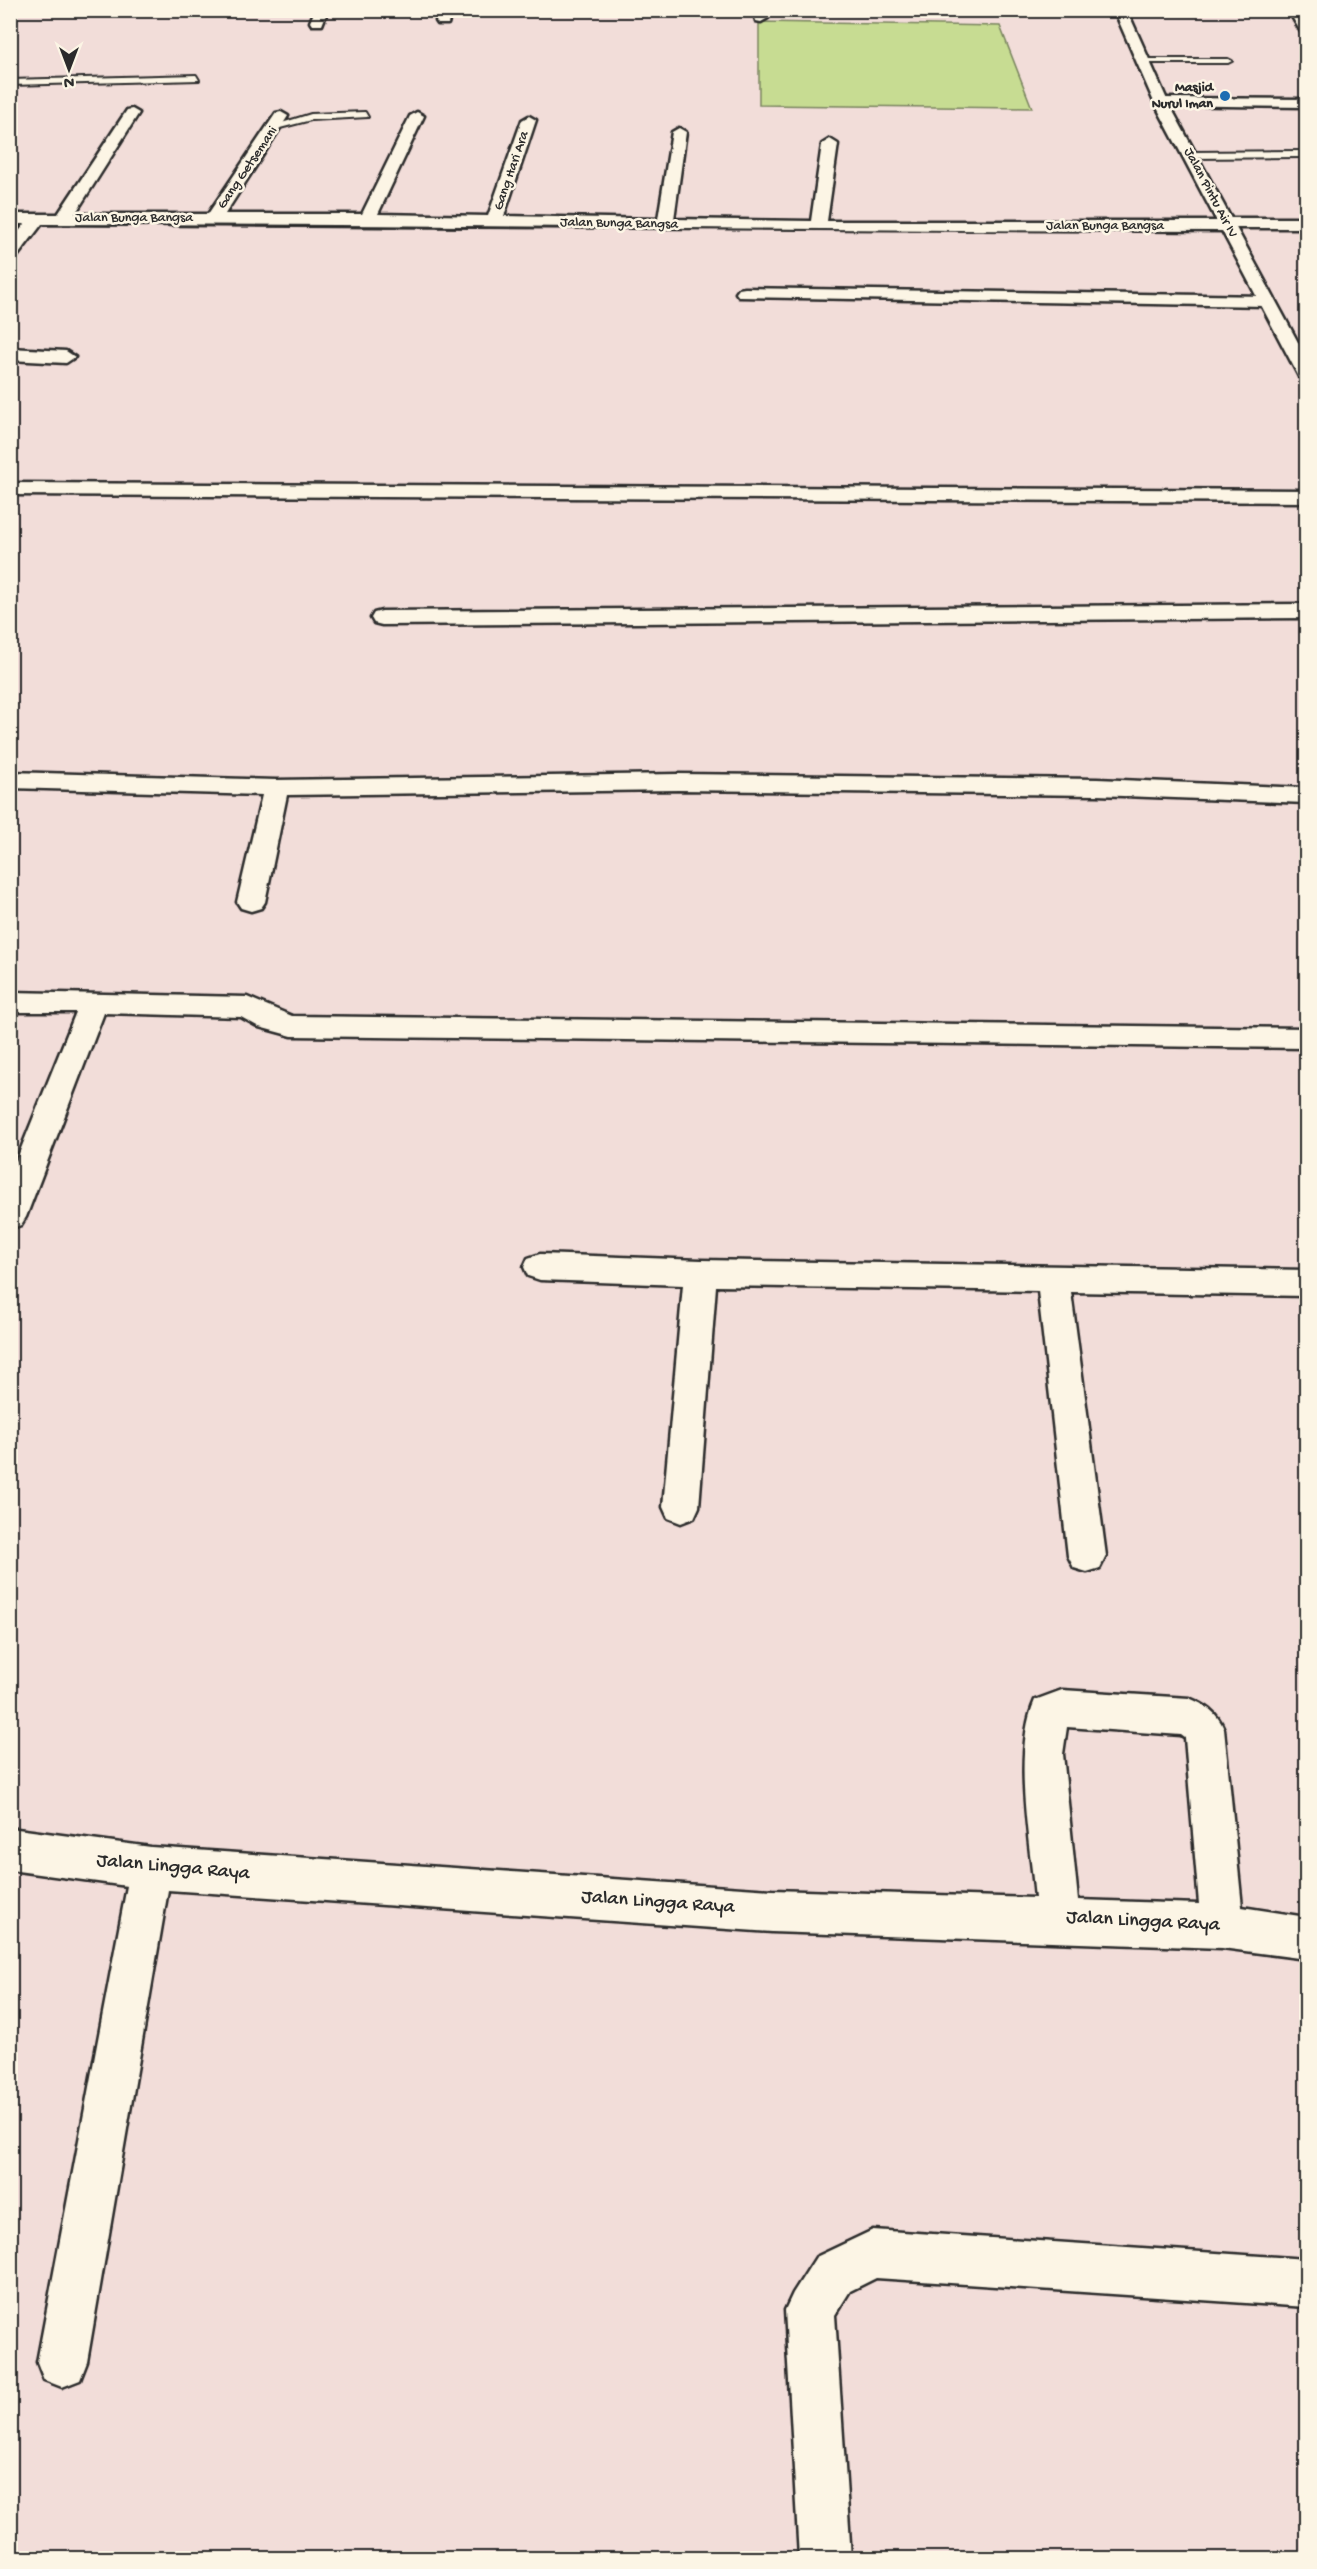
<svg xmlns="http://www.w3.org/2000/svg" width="1317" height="2569" font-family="'Gochi Hand',sans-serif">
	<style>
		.green { fill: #c7dc92; stroke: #79845e; stroke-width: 1.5 }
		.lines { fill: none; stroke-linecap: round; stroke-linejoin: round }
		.lane-casing { stroke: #2b2b2b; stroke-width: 4 }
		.street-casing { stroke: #2b2b2b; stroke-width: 5 }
		.secondary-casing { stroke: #2b2b2b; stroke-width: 5 }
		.lane { fill: #fcf5e5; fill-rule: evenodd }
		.street { fill: #fcf5e5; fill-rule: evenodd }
		.secondary { fill: #fcf5e5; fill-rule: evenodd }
		.poi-dot { fill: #1f6fb2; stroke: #fcf5e5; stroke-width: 2 }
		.labels { text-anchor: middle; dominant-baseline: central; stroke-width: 5; stroke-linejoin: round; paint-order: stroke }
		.far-poi-label { font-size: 14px; font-weight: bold; fill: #2b2b2b; stroke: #fcf5e5; text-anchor: end }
		.far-street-label { font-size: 14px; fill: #2b2b2b; stroke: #fcf5e5 }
		.near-street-label { font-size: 20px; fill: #2b2b2b; stroke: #fcf5e5 }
	</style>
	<rect width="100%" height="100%" fill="#f2ddd9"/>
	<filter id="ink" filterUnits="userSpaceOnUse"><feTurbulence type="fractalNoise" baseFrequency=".0167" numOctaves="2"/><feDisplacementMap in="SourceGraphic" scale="12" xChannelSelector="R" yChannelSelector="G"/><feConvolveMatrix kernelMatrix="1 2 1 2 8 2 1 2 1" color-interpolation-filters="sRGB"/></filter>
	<g filter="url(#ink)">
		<polygon class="green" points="759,22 1000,26 1032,108 759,105"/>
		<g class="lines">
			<g class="lane-casing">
				<g id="lane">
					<polygon points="1140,59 1228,59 1232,61 1228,63 1137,63"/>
					<polygon points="196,75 199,80 10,85 10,80"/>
					<polygon points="365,112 368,117 311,120 276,129 272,126 311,114"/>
					<polygon points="1306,151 1306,157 1190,158 1185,155 1190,152"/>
				</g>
			</g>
			<g class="street-casing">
				<g id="street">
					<polygon points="315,10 328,10 322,25 312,25 310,22"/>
					<polygon points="439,10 452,10 448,24 438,24 436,21"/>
					<polygon points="753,10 766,10 768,18 761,22 756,21"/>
					<polygon points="917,10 930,10 931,12 924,16"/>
					<polygon points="1288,10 1301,10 1306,19 1306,33 1301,32"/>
					<polygon points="1161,98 1306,99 1306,107 1156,105 1154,102"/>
					<path d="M132 109 139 113 75 214H208L276 113 281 112 288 116 225 214H362L410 116 417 112 424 116 378 214 488 216 522 120 529 116 536 120 504 216 658 219 672 132 679 128 686 132 674 219 811 221 822 144 830 139 838 144 827 221H1219L1226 218H1306V228H1235L1228 231C832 231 438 224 42 224L16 258 10 259V242L25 224H10V214H58L127 110Z"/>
					<polygon points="745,288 1266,296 1275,301 1266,306 739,297 736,293 739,289"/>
					<polygon points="10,348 66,351 75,357 66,363 10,360"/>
					<polygon points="10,483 1306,490 1306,502 10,495"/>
					<polygon points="1306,604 1306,618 382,625 374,623 371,618 374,613 382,611"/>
					<polygon points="10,772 276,780 678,774 1097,779 1306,788 1306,803 1097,795 678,790 287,795 265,902 261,908 251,911 241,908 237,902 262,795 10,788"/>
					<polygon points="10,992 247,997 292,1016 1306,1028 1306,1048 292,1036 259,1027 241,1017 104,1013 26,1217 21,1225 10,1229 10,1176 76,1012 10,1012"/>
					<polygon points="540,1254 701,1260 1306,1270 1306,1296 1071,1292 1106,1556 1100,1568 1087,1572 1074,1568 1068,1556 1038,1291 716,1286 699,1507 694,1518 681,1523 668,1518 663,1507 683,1285 540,1280 528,1276 524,1267 528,1258"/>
					<path d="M1062 1690 1189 1698C1206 1705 1217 1712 1224 1729L1242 1907 1306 1917V1959L1222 1948 772 1932 168 1890 87 2362 80 2380 62 2387 44 2380 37 2362 127 1886 10 1870V1828L151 1847 772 1890 1035 1898C1030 1841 1012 1752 1035 1700ZM1067 1727 1181 1735 1185 1738 1199 1904 1078 1900 1063 1754Z"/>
					<polygon points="873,2230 1306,2259 1306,2307 876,2278 850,2291 835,2315 851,2558 799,2558 785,2310 793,2293 816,2257"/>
				</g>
			</g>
			<g class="secondary-casing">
				<polygon id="secondary" points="1114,10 1127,10 1168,102 1306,357 1306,378 1299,377 1297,373 1154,102"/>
			</g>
			<use href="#lane" class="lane"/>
			<use href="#street" class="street"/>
			<use href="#secondary" class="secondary"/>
		</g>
	</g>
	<circle class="poi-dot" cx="1225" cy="96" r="6"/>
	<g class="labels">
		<g class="far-poi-label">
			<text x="1213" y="88">Masjid<tspan x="1213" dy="16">Nurul Iman</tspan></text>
		</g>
		<g class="far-street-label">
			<text transform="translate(248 168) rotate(-56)">Gang Getsemani</text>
			<text transform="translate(512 171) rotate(-71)">Gang Hari Ara</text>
			<text transform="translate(1210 193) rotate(62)">Jalan Pintu Air IV</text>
			<text x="134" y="218">Jalan Bunga Bangsa</text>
			<text transform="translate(619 224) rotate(1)">Jalan Bunga Bangsa</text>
			<text x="1105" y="226">Jalan Bunga Bangsa</text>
		</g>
		<g class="near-street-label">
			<text transform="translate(173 1868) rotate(5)">Jalan Lingga Raya</text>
			<text transform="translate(658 1903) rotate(4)">Jalan Lingga Raya</text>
			<text transform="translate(1143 1922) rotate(3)">Jalan Lingga Raya</text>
		</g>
	</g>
	<rect width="1317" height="2569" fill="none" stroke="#fcf5e5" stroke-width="36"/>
	<rect x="18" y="18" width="1281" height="2533" fill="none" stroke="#2b2b2b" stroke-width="2" filter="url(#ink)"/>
	<g transform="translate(69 69) rotate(180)" stroke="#fcf5e5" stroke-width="4.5" paint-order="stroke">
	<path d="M0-4.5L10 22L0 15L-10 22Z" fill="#2b2b2b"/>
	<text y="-9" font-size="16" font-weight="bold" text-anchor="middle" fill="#2b2b2b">N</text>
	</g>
</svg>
